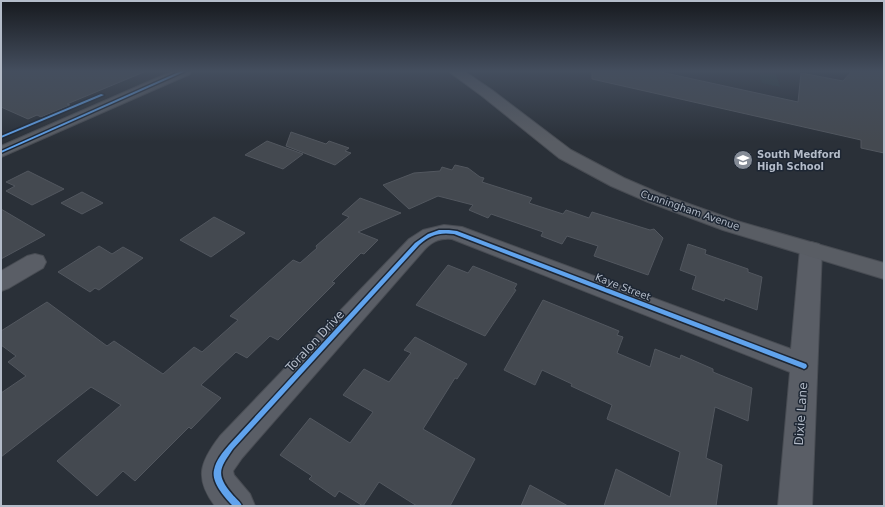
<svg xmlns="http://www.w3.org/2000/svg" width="885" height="507" font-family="'DejaVu Sans',sans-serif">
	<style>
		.green { fill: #273a3e }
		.building { fill: #444950; stroke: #52575f }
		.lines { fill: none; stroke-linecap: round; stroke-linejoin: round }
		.minor-casing { stroke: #484c53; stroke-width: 2 }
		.secondary-casing { stroke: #484c53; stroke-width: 2 }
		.minor { fill: #5a5e66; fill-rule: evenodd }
		.secondary { fill: #595d64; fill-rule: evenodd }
		.cycleway-casing { stroke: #1d2633; stroke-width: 3 }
		.cycleway { fill: #60a3ed; fill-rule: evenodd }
		.labels { text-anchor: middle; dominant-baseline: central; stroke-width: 3; stroke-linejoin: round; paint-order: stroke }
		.poi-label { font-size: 10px; font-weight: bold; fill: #b4bcc9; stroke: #1d2633; text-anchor: start }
		.street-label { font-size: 10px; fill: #b4bcc9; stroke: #1d2633 }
		.near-street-label { font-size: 12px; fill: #b4bcc9; stroke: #1d2633 }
	</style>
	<rect width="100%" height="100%" fill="#2a3038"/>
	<polygon class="green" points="759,71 775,71 780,87 762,83"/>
	<g class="building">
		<polygon points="1,71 144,71 144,72 67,104 70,105 41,117 37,115 28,119 1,107"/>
		<polygon points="592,71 656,71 798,102 801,73 843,81 852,71 884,71 884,153 861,148 861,140 592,79"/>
		<polygon points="291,132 326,144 329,141 349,148 345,151 351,153 335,165 286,146"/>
		<polygon points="267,141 303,154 283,169 245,155"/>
		<polygon points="455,165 468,168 480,177 484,178 482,182 532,198 529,203 563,214 566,210 589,218 592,212 650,230 654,229 663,238 648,275 594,256 598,246 567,236 562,244 541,236 543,232 491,214 488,218 469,210 473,205 438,196 409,209 383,185 414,173 440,171 442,167 452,170"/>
		<polygon points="28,171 64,189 32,205 6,191 15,186 6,182"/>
		<polygon points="82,192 103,203 82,214 61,203"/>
		<polygon points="360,198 401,213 358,232 378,240 364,254 361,253 332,282 335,283 278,340 270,336 247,358 236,352 201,385 221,398 191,429 189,427 135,481 123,471 97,496 57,461 121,405 91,387 1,457 1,393 26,376 8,362 16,356 1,345 1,331 47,302 107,346 114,341 163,374 194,347 202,352 238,320 230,316 293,260 300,263 317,248 316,246 349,217 342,214"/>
		<polygon points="1,209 45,235 1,259"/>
		<polygon points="214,217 245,233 211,257 180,240"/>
		<polygon points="688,244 706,250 705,254 748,269 748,272 762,277 757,310 725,298 724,301 692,289 696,276 680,270"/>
		<polygon points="99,246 112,254 123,247 143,258 99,290 95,288 90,292 58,272"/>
		<polygon points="448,265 468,273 473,266 517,284 514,289 516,290 485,336 416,305"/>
		<polygon points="543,300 619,331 617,335 623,337 617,353 650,367 655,349 680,359 681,355 713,369 713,372 752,388 748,421 715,407 706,458 722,465 716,506 604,506 616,469 670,497 680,452 607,419 612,405 571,386 572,384 542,370 535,385 504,370"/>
		<polygon points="415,337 467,364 457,379 455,378 423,429 475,459 450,506 417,506 379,482 363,506 339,491 335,497 309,479 312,476 280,455 310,418 350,443 373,412 343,395 364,369 389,382 411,353 404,350"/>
		<polygon points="530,485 568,506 521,506"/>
	</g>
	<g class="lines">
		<g class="minor-casing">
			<g id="minor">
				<path d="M444 225 462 227 791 349 800 249 803 244 811 242 819 244 822 249 812 506H778L790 372 452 239C440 238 433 241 425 249L242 458 233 471 234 475 250 494 255 506H215C194 478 200 462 220 436L409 239 423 230Z"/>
				<polygon points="35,254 43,256 46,262 43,268 9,288 1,291 1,271 27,256"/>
			</g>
		</g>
		<g class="secondary-casing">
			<g id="secondary">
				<polygon points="173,71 191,71 190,74 1,157 1,146"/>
				<polygon points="448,71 464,71 492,90 571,150 624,178 661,194 737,221 884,263 884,279 723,230 648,202 611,186 559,158 482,96"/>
			</g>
		</g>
		<use href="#minor" class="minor"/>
		<use href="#secondary" class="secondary"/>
		<g class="cycleway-casing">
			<g id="cycleway">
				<polygon points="181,71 186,71 1,153 1,151"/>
				<polygon points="101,94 104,95 1,138 1,136"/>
				<path d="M439 230H449L457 231 806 364 807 366 806 368 804 369 802 368 454 234C439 232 430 235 419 245L233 449C220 468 215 474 232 494 235 498 240 501 242 506H233C225 498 211 482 214 470 216 460 223 452 229 445L415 243 428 234Z"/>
			</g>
		</g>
		<use href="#cycleway" class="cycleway"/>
	</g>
	<linearGradient id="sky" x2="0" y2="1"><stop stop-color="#171a1f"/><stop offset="0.5" stop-color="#444e5e"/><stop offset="1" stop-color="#444e5e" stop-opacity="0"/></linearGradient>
	<rect width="885" height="142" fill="url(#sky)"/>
	<defs>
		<g id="school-disc" transform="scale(1)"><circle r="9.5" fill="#848b96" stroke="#1d2633"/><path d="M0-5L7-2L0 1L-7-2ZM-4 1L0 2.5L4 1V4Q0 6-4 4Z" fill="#fff"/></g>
	</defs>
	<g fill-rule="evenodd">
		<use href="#school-disc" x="743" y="160"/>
	</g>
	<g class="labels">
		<g class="poi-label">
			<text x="757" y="154">South Medford<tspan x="757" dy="12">High School</tspan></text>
		</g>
		<g class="street-label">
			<text transform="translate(690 210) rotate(19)">Cunningham Avenue</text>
			<text transform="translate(623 287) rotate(21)">Kaye Street</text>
		</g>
		<g class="near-street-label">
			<text transform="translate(315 341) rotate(-47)">Toralon Drive</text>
			<text transform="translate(801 414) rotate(-86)">Dixie Lane</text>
		</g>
	</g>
	<rect width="885" height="507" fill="none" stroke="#b4bcc9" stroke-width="4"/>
</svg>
